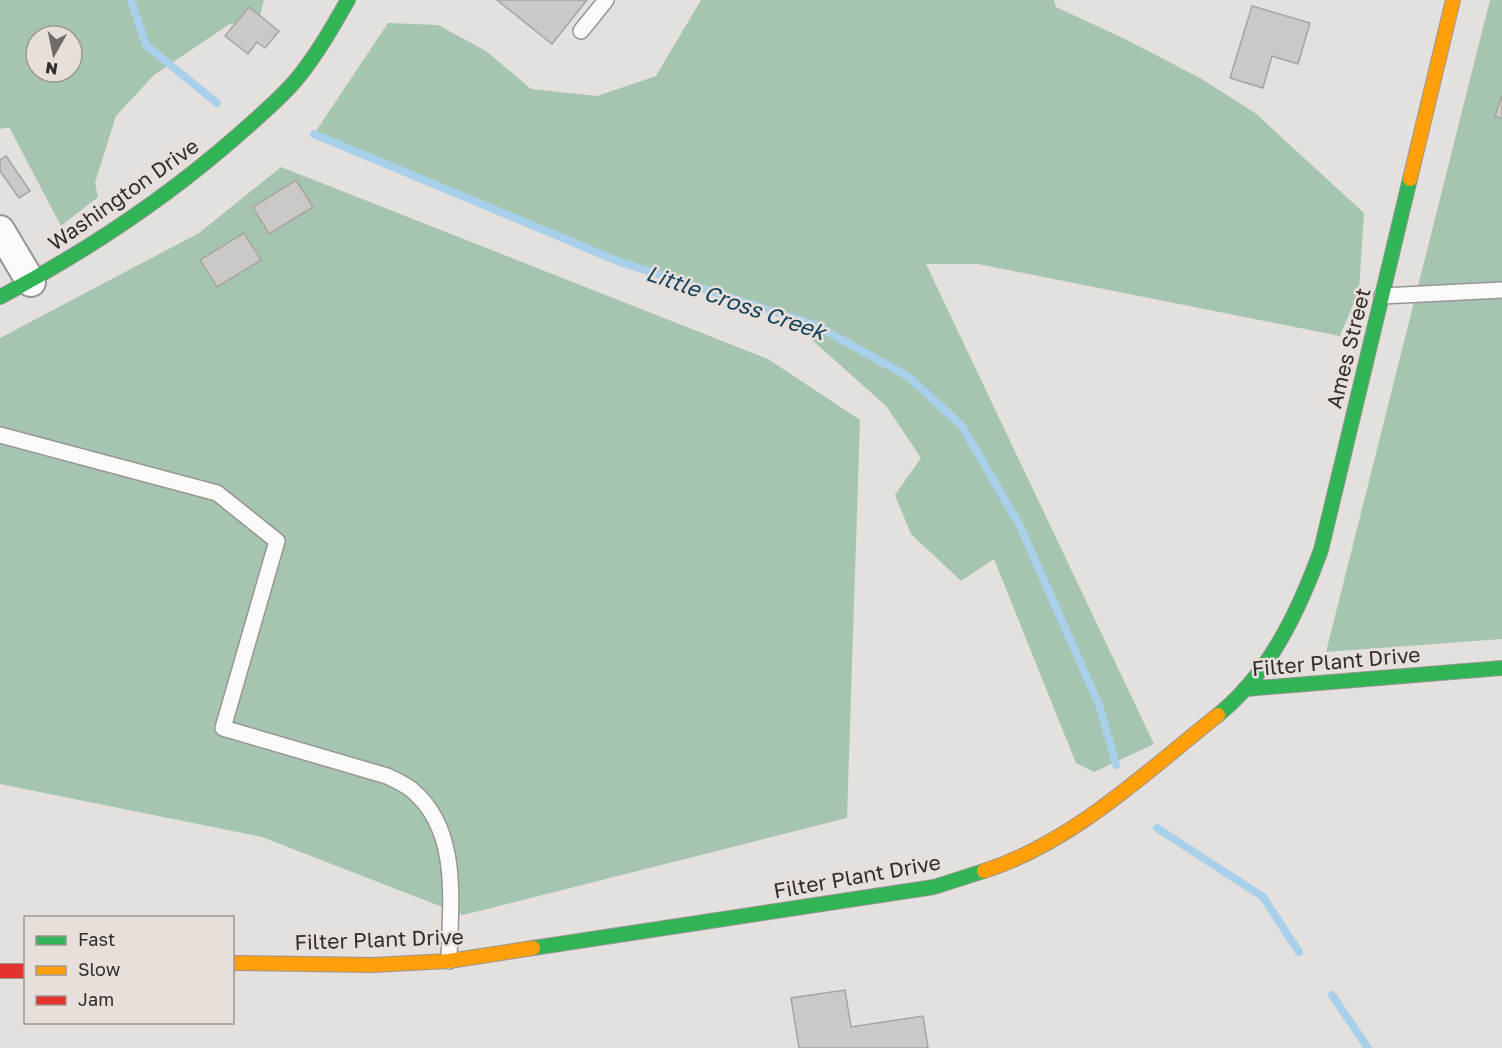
<svg xmlns="http://www.w3.org/2000/svg" width="1502" height="1048" font-family="'Golos Text',sans-serif">
	<style>
		.forest { fill: #a6c5b0; fill-rule: evenodd }
		.lines { fill: none; stroke-linecap: round; stroke-linejoin: round }
		.stream { stroke: #a8d0ea; stroke-width: 8 }
		.building { fill: #ccc8c6; stroke: #a6a4a2; stroke-width: 1.5 }
		.lane-casing { stroke: #989593; stroke-width: 18 }
		.street-casing { stroke: #989593; stroke-width: 32 }
		.fast-casing { stroke: #989593; stroke-width: 16 }
		.slow-casing { stroke: #989593; stroke-width: 16 }
		.jam-casing { stroke: #989593; stroke-width: 16 }
		.lane { stroke: #fbfafa; stroke-width: 15 }
		.street { stroke: #fbfafa; stroke-width: 28 }
		.fast { stroke: #30b455; stroke-width: 14 }
		.slow { stroke: #ff9f0a; stroke-width: 14 }
		.jam { stroke: #e5322d; stroke-width: 14 }
		.labels { text-anchor: middle; dominant-baseline: central; stroke-width: 5; stroke-linejoin: round; paint-order: stroke }
		.street-label { font-size: 21px; fill: #2f2c2a; stroke: #e7dfda }
		.water-label { font-size: 22px; font-style: italic; fill: #13425c; stroke: #e7dfda }
	</style>
	<rect width="100%" height="100%" fill="#e4e0dd"/>
	<g class="forest">
		<path d="M0 0H264L260 16 228 25 154 75 116 116 95 183 98 197 61 226 9 127 0 129ZM36 36H72V72H36Z"/>
		<polygon points="701,0 1054,0 1056,7 1125,39 1200,78 1255,113 1364,213 1359,291 1340,336 978,264 926,264 1154,744 1094,772 1076,763 994,559 961,581 911,534 895,495 921,458 886,406 783,314 592,250 314,134 388,23 438,25 486,51 531,89 597,96 656,76"/>
		<polygon points="1490,0 1502,0 1502,639 1326,652"/>
		<polygon points="281,167 768,359 860,420 847,818 463,915 262,837 0,784 0,338 199,233"/>
	</g>
	<g class="lines">
		<g class="stream">
			<polyline points="131,0 146,45 217,103"/>
			<polyline points="314,134 620,262 815,325 909,377 962,426 1020,526 1100,707 1116,765"/>
			<polyline points="1157,828 1263,897 1299,952"/>
			<polyline points="1332,995 1368,1048"/>
		</g>
	</g>
	<g class="building">
		<polygon points="497,0 587,0 552,44"/>
		<polygon points="1252,6 1310,23 1298,64 1272,56 1263,88 1230,78"/>
		<polygon points="249,7 279,31 265,48 257,42 248,54 225,36"/>
		<polygon points="1502,95 1502,119 1495,116"/>
		<polygon points="6,156 30,191 19,198 0,171 0,160"/>
		<polygon points="296,180 313,207 269,234 253,207"/>
		<polygon points="244,233 261,260 217,287 200,260"/>
		<polygon points="845,990 851,1027 923,1016 928,1048 799,1048 791,998"/>
	</g>
	<g class="lines">
		<g class="lane-casing">
			<g id="lane">
				<polyline points="581,31 606,0"/>
				<polyline points="1382,296 1502,290"/>
				<path d="M0 435 217 493 277 541 223 728 387 776C395 780 405 784 412 790 461 831 450 903 449 961"/>
			</g>
		</g>
		<g class="street-casing">
			<polyline id="street" points="0,230 31,282"/>
		</g>
		<g class="fast-casing">
			<g id="fast">
				<path d="M0 297C85 252 164 200 237 136 257 118 278 101 296 80 316 56 332 28 348 0"/>
				<polyline points="1245,689 1502,668"/>
				<path d="M1218 715C1270 673 1299 610 1321 550L1410 179"/>
				<polyline points="533,948 934,887 984,871"/>
			</g>
		</g>
		<g class="slow-casing">
			<g id="slow">
				<polyline points="1410,179 1453,0"/>
				<path d="M984 871C1074 842 1146 772 1218 715"/>
				<polyline points="232,963 373,965 449,961 533,948"/>
			</g>
		</g>
		<g class="jam-casing">
			<polyline id="jam" points="0,971 26,971"/>
		</g>
		<use href="#lane" class="lane"/>
		<use href="#street" class="street"/>
		<use href="#fast" class="fast"/>
		<use href="#slow" class="slow"/>
		<use href="#jam" class="jam"/>
	</g>
	<g class="labels">
		<g class="street-label">
			<text transform="translate(123 194) rotate(-35)">Washington Drive</text>
			<text transform="translate(1348 348) rotate(-76)">Ames Street</text>
			<text transform="translate(1336 661) rotate(-5)">Filter Plant Drive</text>
			<text transform="translate(857 876) rotate(-10)">Filter Plant Drive</text>
			<text transform="translate(379 939) rotate(-2)">Filter Plant Drive</text>
		</g>
		<g class="water-label">
			<text transform="translate(736 302) rotate(19)">Little Cross Creek</text>
		</g>
	</g>
	<rect x="24" y="916" width="210" height="108" fill="#e7dfda" stroke="#9d9794" stroke-width="1.5"/>
	<rect x="36" y="936" width="30" height="9" fill="#30b455" stroke="#9d9794" stroke-width="1.5"/>
	<text x="78" y="946" font-size="18" fill="#2f2c2a">Fast</text>
	<rect x="36" y="966" width="30" height="9" fill="#ff9f0a" stroke="#9d9794" stroke-width="1.5"/>
	<text x="78" y="976" font-size="18" fill="#2f2c2a">Slow</text>
	<rect x="36" y="996" width="30" height="9" fill="#e5322d" stroke="#9d9794" stroke-width="1.5"/>
	<text x="78" y="1006" font-size="18" fill="#2f2c2a">Jam</text>
	<g transform="translate(54 54) rotate(189)"><circle r="28" fill="#e7dfda" stroke="#9d9794" stroke-width="1.5"/>
	<path d="M0-4.5L10 22L0 15L-10 22Z" fill="#6e6b69"/>
	<text y="-9" font-size="16" font-weight="bold" text-anchor="middle" fill="#2f2c2a">N</text>
	</g>
</svg>
